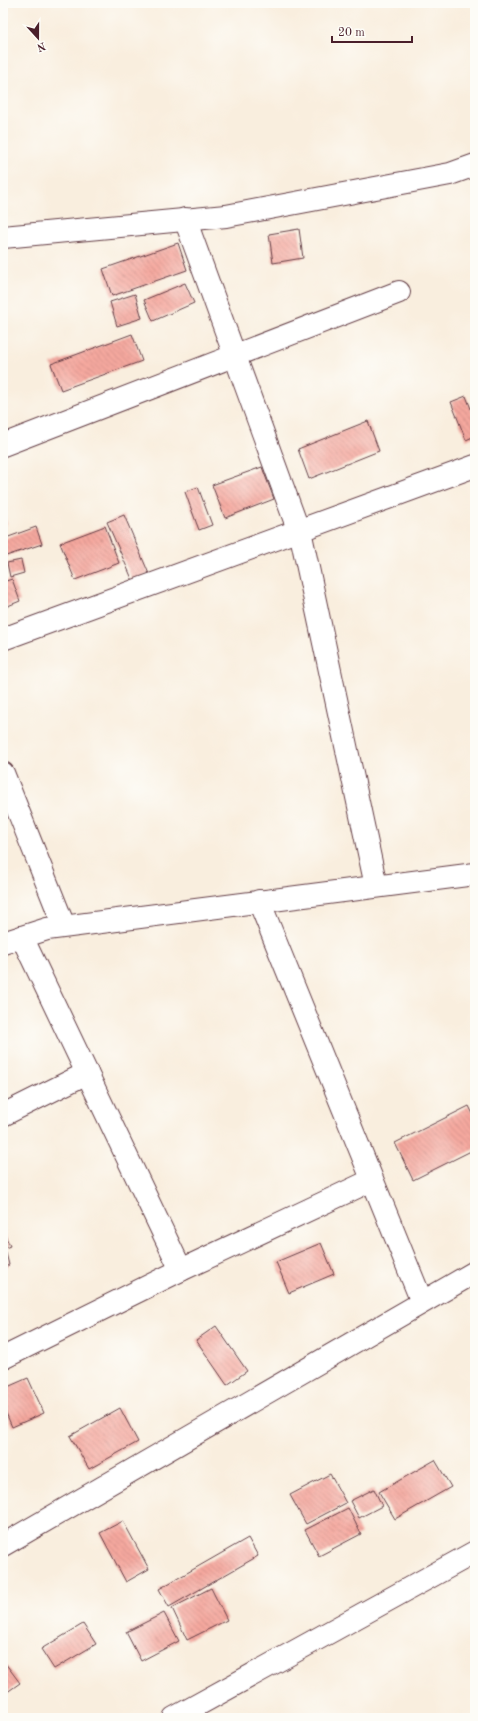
<svg xmlns="http://www.w3.org/2000/svg" width="478" height="1721" font-family="'Old Standard TT',serif">
	<style>
		.building { fill: url(#building-back-hatch) }
		.lines { fill: none; stroke-linecap: round; stroke-linejoin: round }
		.minor-casing { stroke: #643e46; stroke-width: 24 }
		.minor { stroke: #fff; stroke-width: 22 }
	</style>
	<defs>
		<pattern id="building-back-hatch" width="6" height="6" patternUnits="userSpaceOnUse"><rect width="6" height="6" fill="#f5a89f"/><path d="M-1 5l2 2M0 0l6 6M5-1l2 2" fill="none" stroke="#c88882"/></pattern>
	</defs>
	<rect width="100%" height="100%" fill="#fdfcf7"/>
	<filter id="ink" filterUnits="userSpaceOnUse"><feTurbulence type="fractalNoise" baseFrequency=".025" numOctaves="2"/><feDisplacementMap in="SourceGraphic" scale="8" xChannelSelector="R" yChannelSelector="G"/><feConvolveMatrix kernelMatrix="1 2 1 2 8 2 1 2 1" color-interpolation-filters="sRGB"/></filter>
	<filter id="wash" filterUnits="userSpaceOnUse"><feTurbulence type="fractalNoise" baseFrequency=".012" numOctaves="4" result="noise"/><feDisplacementMap in="SourceGraphic" scale="16" xChannelSelector="R" yChannelSelector="G"/><feGaussianBlur stdDeviation="0.9" result="paint"/><feColorMatrix in="noise" values="0 0 0 0 0 0 0 0 0 0 0 0 0 0 0 0 0 1.4 0 .05"/><feComposite in="paint" operator="in"/></filter>
	<g filter="url(#wash)">
		<rect width="100%" height="100%" fill="#f9eede"/>
		<g id="blocks">
			<g class="building">
				<polygon points="299,229 303,258 273,263 269,234"/>
				<polygon points="178,243 187,270 112,296 103,269"/>
				<polygon points="185,283 194,303 153,321 144,300"/>
				<polygon points="135,294 142,318 117,326 110,302"/>
				<polygon points="132,334 142,361 61,390 51,364"/>
				<polygon points="466,396 475,419 475,436 466,440 451,402"/>
				<polygon points="368,421 379,451 309,479 298,449"/>
				<polygon points="262,467 274,499 225,518 212,485"/>
				<polygon points="198,487 212,525 199,530 185,492"/>
				<polygon points="3,512 7,524 3,526"/>
				<polygon points="124,515 149,574 133,581 107,522"/>
				<polygon points="105,526 119,563 75,580 60,543"/>
				<polygon points="36,527 42,544 3,557 3,539"/>
				<polygon points="21,560 24,573 10,577 7,563"/>
				<polygon points="12,579 20,601 3,608 3,582"/>
				<polygon points="469,1106 475,1118 475,1149 413,1180 395,1143"/>
				<polygon points="3,1231 10,1246 3,1249"/>
				<polygon points="321,1243 334,1274 289,1293 276,1262"/>
				<polygon points="6,1253 9,1265 3,1268 3,1255"/>
				<polygon points="216,1326 247,1371 227,1385 196,1340"/>
				<polygon points="28,1378 44,1413 12,1427 3,1406 3,1389"/>
				<polygon points="120,1408 138,1442 89,1469 70,1436"/>
				<polygon points="435,1460 451,1487 395,1519 379,1492"/>
				<polygon points="330,1474 346,1503 306,1524 290,1495"/>
				<polygon points="374,1489 382,1506 359,1518 350,1501"/>
				<polygon points="348,1508 361,1534 319,1556 305,1530"/>
				<polygon points="123,1521 149,1569 126,1582 100,1533"/>
				<polygon points="248,1538 258,1556 169,1607 159,1589"/>
				<polygon points="211,1588 227,1620 187,1640 172,1608"/>
				<polygon points="164,1613 179,1641 141,1661 126,1632"/>
				<polygon points="83,1624 96,1644 54,1669 41,1649"/>
				<polygon points="5,1663 20,1683 3,1695 3,1664"/>
			</g>
		</g>
	</g>
	<g filter="url(#ink)">
		<use href="#blocks" fill-opacity="0" stroke="#643e46" stroke-width="1"/>
		<g class="lines">
			<g class="minor-casing">
				<g id="minor">
					<polyline points="185,219 302,540 376,886"/>
					<polyline points="3,237 226,216 450,174 475,165"/>
					<polyline points="3,445 399,292"/>
					<polyline points="3,639 475,466"/>
					<polyline points="3,773 64,926"/>
					<polyline points="259,901 422,1302"/>
					<polyline points="22,937 181,1270"/>
					<polyline points="3,943 47,929 475,874"/>
					<polyline points="3,1115 87,1073"/>
					<polyline points="3,1358 181,1270 372,1180"/>
					<polyline points="3,1545 475,1272"/>
					<polyline points="174,1718 475,1552"/>
				</g>
			</g>
			<use href="#minor" class="minor"/>
		</g>
	</g>
	<rect width="478" height="1721" fill="none" stroke="#fdfcf7" stroke-width="16"/>
	<g transform="translate(38 38) rotate(159)" stroke="#fdfcf7" stroke-width="3" paint-order="stroke">
	<path d="M0-3L7 15L0 10L-7 15Z" fill="#4a1f2b"/>
	<text y="-6" font-size="11" font-weight="bold" text-anchor="middle" fill="#4a1f2b">N</text>
	</g>
	<path d="M332 36v6h80v-6" fill="none" stroke="#4a1f2b" stroke-width="2"/>
	<text x="338" y="36" font-size="12" fill="#4a1f2b" stroke="#fdfcf7" stroke-width="3" paint-order="stroke">20 m</text>
</svg>
